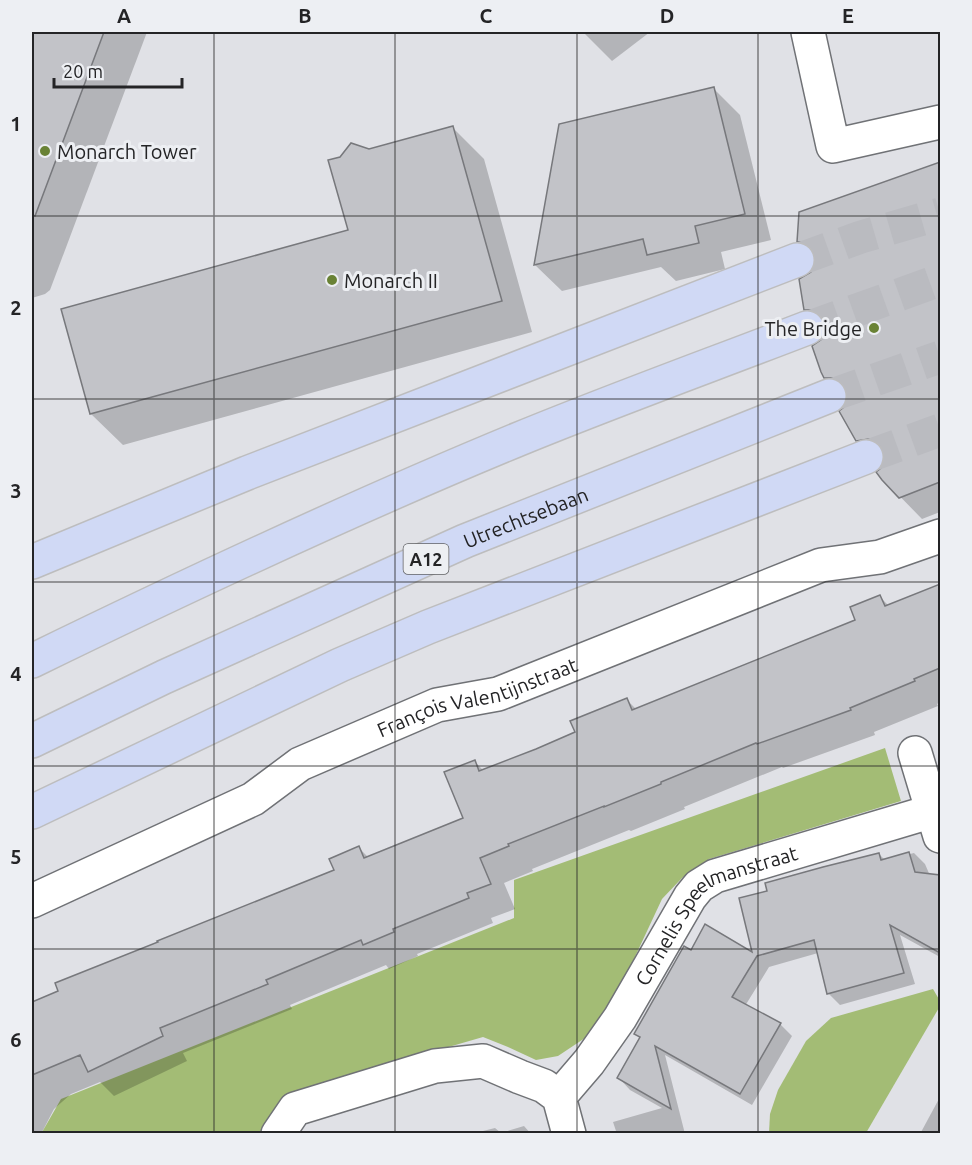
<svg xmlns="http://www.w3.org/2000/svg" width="972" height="1165" font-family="Ubuntu,sans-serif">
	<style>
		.green { fill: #a3bc75 }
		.shadow { fill: #0003 }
		.building { fill: #c2c3c8; stroke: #77787c; stroke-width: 1.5 }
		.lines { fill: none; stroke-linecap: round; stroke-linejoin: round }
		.major-tunnel { stroke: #babbc0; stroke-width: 33; stroke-dasharray: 33 16; stroke-linecap: butt }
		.minor-casing { stroke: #707276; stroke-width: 36 }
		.major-casing { stroke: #bdbdbe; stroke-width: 36 }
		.minor { stroke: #fff; stroke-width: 33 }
		.major { stroke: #d0d9f5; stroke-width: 33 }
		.grid { fill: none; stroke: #242426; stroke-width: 1.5; stroke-opacity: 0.55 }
		.poi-dot { fill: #698235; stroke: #edeff3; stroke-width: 2 }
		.labels { text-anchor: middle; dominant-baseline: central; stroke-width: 6; stroke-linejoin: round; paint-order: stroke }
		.shield { fill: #edeff3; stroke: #606164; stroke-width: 1.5 }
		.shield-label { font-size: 18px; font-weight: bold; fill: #242426 }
		.poi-label { font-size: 20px; fill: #242426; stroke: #edeff3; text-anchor: start }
		.street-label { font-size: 20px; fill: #242426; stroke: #edeff3 }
		.neatline { fill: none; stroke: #242426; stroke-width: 2 }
		.grid-label { font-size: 20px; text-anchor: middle; font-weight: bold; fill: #242426 }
	</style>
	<rect width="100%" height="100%" fill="#e0e1e6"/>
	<g class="green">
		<polygon points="885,748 901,801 709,859 682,878 662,899 619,991 585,1038 558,1056 536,1060 508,1047 483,1037 321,1084 278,1107 259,1133 41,1134 61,1099 514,918 514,880"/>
		<polygon points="933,989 940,1001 940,1006 866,1133 769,1133 770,1114 778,1090 806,1041 831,1018"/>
	</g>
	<g class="shadow">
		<polygon points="32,32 147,32 50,290 45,294 32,298"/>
		<polygon points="583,32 650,32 612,61"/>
		<polygon points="713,88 740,115 771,240 721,252 725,269 676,281 661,267 562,291 535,265 560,126"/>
		<polygon points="452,127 484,159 532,332 123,445 91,414 63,310 350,231 369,151"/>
		<polygon points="931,167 940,177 940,512 922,519 883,479 886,461 880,462 857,440 848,401 825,377 823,340 827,331 805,309 812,273 817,260 798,241"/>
		<polygon points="940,585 940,702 937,704 938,706 874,732 875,735 783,768 782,767 684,807 685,809 631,831 629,830 532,869 533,871 504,883 515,909 491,918 493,923 417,954 418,956 389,969 386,965 290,1005 292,1009 183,1053 187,1061 114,1096 100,1082 71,1094 54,1109 41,1134 32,1134 32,1003 336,871 359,848 369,858 465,819 475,762 484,771 577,733 627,700 636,709 857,621 880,597 889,606"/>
		<polygon points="914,853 925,864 940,899 940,957 900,935 915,984 840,1005 828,993 818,953 769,967 745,1006 780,1024 792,1036 752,1105 665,1055 685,1134 617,1134 613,1122 662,1108 630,1090 619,1078 641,1039 636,1033 692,952 755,955 769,892 879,854 885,860"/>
		<polygon points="940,1097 940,1134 920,1134"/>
		<polygon points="524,1126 531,1134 471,1134 495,1128 501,1133"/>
	</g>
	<g class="building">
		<polygon points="32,32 104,32 35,216 32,215"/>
		<polygon points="714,87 745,214 695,226 699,243 647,255 643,239 534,265 559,124"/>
		<polygon points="453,126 502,301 90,414 61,309 348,230 328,160 340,157 351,143 369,149"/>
		<polygon points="940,162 940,482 899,498 882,480 876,472 881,468 884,460 883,450 877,442 869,439 856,441 839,411 844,407 847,399 846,389 840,381 832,378 824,378 821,372 812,346 822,339 825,332 825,322 818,313 811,310 804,310 799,279 811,272 816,262 815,254 809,246 800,242 797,242 799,212"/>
		<polygon points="940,584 940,668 914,679 915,681 850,708 851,710 757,744 756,743 661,782 661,784 604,807 604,806 508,844 509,846 480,858 491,884 467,893 469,898 393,929 394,932 363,945 361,940 266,980 268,984 160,1028 163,1036 88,1072 80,1055 32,1075 32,1002 58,991 55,983 158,942 157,941 334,870 329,859 359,846 364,858 463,818 444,772 475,760 479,771 536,749 575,732 570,721 627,698 632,710 855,620 850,607 880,595 885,606"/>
		<polygon points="909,852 915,872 940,875 940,953 890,925 904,973 827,994 814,940 757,956 732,997 781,1023 740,1094 655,1046 671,1109 617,1078 640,1037 634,1034 684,946 691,950 705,924 752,952 739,898 767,891 765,883 823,867 879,853 881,860"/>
	</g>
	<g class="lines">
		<g class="major-tunnel">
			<polyline points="797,260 861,237 940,214"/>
			<polyline points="807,328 940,280"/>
			<polyline points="829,396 940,357"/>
			<polyline points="866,457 940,430"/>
		</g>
		<g class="minor-casing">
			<g id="minor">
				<polyline points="808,32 833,146 940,122"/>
				<polyline points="915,753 940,836"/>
				<path id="s1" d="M32 901 253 799 300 764 437 705 498 694 821 565 880 557 940 536"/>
				<path id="s2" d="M559 1097 589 1062 620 1018 690 897 699 886 715 876 933 811"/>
				<polyline points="278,1134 295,1109 435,1066 483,1061 520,1077 544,1086 559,1097 569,1134"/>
			</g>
		</g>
		<g class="major-casing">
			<g id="major">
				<polyline points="32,562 247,473 797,260"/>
				<path d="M32 661C192 583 354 507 519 439 614 400 711 365 807 328"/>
				<path id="s3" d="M32 741 164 677 465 541 829 396"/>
				<polyline points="32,812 340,665 428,627 866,457"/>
			</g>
		</g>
		<use href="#minor" class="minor"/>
		<use href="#major" class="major"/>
	</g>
	<path class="grid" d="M214 32V1134M395 32V1134M577 32V1134M758 32V1134M32 216H940M32 399H940M32 582H940M32 766H940M32 949H940"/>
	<g class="poi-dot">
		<circle cx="45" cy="151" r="6"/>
		<circle cx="332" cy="280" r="6"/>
		<circle cx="874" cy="328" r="6"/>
	</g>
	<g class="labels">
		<rect class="shield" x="403.5" y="544" width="45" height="30" rx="4.5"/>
		<g class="shield-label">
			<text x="426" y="559">A12</text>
		</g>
		<g class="poi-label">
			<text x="57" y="151">Monarch Tower</text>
			<text x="344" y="280">Monarch II</text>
			<text x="862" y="328" text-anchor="end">The Bridge</text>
		</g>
		<g class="street-label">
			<text stroke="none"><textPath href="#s3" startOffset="542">Utrechtsebaan</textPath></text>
			<text stroke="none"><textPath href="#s1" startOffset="492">François Valentijnstraat</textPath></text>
			<text stroke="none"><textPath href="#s2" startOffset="249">Cornelis Speelmanstraat</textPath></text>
		</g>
	</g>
	<rect width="972" height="1165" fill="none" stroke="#edeff3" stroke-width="66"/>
	<path d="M54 78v9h128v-9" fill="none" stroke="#242426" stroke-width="3"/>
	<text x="63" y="78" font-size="18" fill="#242426" stroke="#edeff3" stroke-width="4.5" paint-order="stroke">20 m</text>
	<rect x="33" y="33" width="906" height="1099" class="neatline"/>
	<g class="grid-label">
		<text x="124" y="23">A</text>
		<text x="305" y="23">B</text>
		<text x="486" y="23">C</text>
		<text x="667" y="23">D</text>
		<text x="848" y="23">E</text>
		<text x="16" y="131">1</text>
		<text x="16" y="315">2</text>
		<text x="16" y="498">3</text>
		<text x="16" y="681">4</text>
		<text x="16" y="864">5</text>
		<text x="16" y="1047">6</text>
	</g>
</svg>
